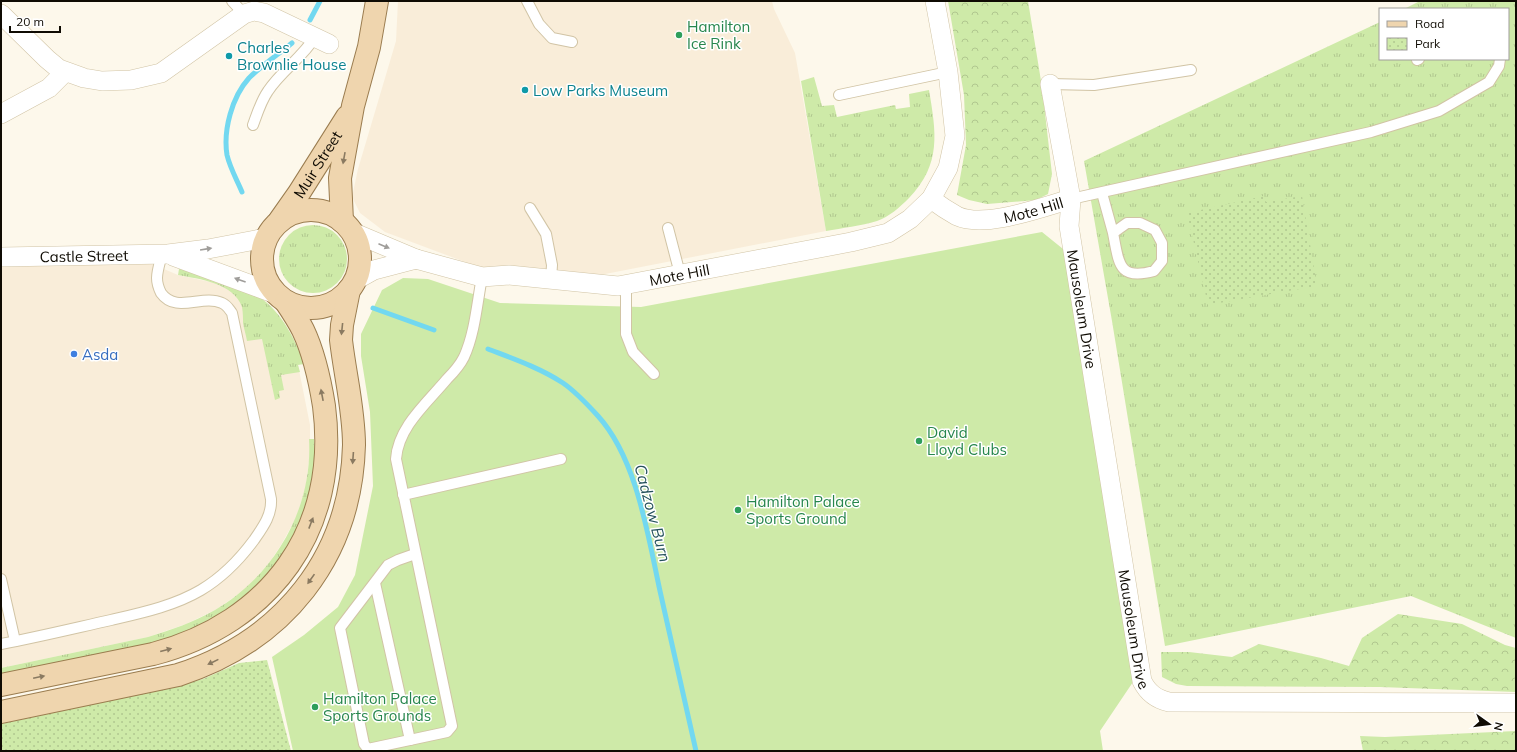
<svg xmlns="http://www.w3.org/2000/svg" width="1517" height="752" font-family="Mulish,sans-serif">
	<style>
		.commercial { fill: #f9edd9 }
		.grass { fill: url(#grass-tufts) }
		.forest { fill: url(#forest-crowns) }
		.park { fill: url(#park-dots) }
		.pitch { fill: #ceeaa8 }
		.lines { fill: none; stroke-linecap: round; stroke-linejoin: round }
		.stream { stroke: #72d8f0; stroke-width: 5 }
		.service-casing { stroke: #d1c4a5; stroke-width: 12 }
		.minor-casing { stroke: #d1c4a5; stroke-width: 20 }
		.primary-casing { stroke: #9a7c4f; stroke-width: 24 }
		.service { stroke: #fff; stroke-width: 10 }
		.minor { stroke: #fff; stroke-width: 19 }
		.primary { stroke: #efd5ae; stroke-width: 22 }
		.oneway { fill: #8a7a61 }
		.oneway2 { fill: #9f9d9a }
		.leisure-dot { fill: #2e9e5b; stroke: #fff; stroke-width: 1.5 }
		.culture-dot { fill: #0f9aa8; stroke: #fff; stroke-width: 1.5 }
		.shop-dot { fill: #3f7fe0; stroke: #fff; stroke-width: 1.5 }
		.labels { text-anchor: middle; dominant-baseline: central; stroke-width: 3; stroke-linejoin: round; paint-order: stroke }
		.leisure-label { font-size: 15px; fill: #27864d; stroke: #fff; text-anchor: start }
		.culture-label { font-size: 15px; fill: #0d838f; stroke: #fff; text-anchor: start }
		.street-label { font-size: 15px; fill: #0f0b03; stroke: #fff }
		.shop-label { font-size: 15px; fill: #366cbe; stroke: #fff; text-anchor: start }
		.water-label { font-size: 16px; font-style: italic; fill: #25525c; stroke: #fff }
	</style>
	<defs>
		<pattern id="grass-tufts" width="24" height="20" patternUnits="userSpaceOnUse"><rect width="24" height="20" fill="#ceeaa8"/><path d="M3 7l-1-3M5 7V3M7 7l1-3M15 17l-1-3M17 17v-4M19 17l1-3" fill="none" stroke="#b0c78f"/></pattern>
		<pattern id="forest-crowns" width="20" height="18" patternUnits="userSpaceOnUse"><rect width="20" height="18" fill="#ceeaa8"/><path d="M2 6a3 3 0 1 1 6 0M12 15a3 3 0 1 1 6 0" fill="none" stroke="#b0c78f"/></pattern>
		<pattern id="park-dots" width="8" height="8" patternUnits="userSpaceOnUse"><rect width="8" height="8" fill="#ceeaa8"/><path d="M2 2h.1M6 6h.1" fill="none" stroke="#b0c78f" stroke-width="1.8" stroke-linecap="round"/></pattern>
	</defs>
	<rect width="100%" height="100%" fill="#fdf8eb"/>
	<g class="commercial">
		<polygon points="398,1 772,1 774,9 795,53 826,231 600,275 481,268 385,232 360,213 352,197 358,169 396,41"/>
		<polygon points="65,264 152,264 178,275 215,283 235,290 298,365 310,425 310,452 307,478 305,490 296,518 281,545 269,563 247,588 217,609 186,624 148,637 1,668 1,267"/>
	</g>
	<g class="grass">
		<polygon points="1420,1 1516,1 1516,638 1411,596 1165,646 1112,321 1084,161 1380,22 1380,59 1508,59 1508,9 1404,9"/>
		<path d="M814 77 822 106 834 105 837 117 895 105 896 109 910 107 909 94 929 90C936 132 942 164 909 198 900 207 889 217 877 221 861 226 842 228 826 231L801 81Z"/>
		<circle cx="313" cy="259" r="34"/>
		<path d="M179 269H188C209 277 232 284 252 293 279 306 295 338 304 364L298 365 300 372 281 375 284 390 279 391 280 398 275 400 262 339 247 341C246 335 244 329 243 323 243 318 243 313 242 307 234 283 199 279 178 275Z"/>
		<path d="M309 439H314C316 475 307 509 290 541 260 594 208 628 150 643 133 648 116 650 99 654 66 660 34 667 1 674V668L148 637C171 630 194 622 215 610 275 575 313 508 309 439Z"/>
	</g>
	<g class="forest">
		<polygon points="948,1 1028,1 1042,87 1052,174 1048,194 1036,200 987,204 969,200 957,195 966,145 964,95"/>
		<polygon points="1398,614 1462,624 1505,645 1516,648 1516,692 1380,687 1187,686 1176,684 1162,677 1161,652 1189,652 1232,657 1259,644 1321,658 1349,666 1362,638"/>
		<polygon points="1516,731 1516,751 1363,751 1360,736 1385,737"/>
	</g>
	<g class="park">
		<polygon points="1264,196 1266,202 1302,196 1317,286 1208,305 1187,213"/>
		<polygon points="267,660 291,751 1,751 1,724 181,685 203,679 239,663"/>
	</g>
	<polygon class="pitch" points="1042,232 1068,253 1133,682 1100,731 1103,751 293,751 272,657 304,635 338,607 355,575 373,486 370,412 361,356 361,334 382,290 403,278 428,279 500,303 641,307"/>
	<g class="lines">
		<g class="stream">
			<polyline points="310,20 320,1"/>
			<path d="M242 192C237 180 230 168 227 155 223 130 232 97 249 78 260 67 280 53 292 43"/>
			<polyline points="373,308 434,330"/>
			<path d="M488 349C514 359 540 368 563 383 576 392 588 405 598 416 637 459 648 536 660 591 672 645 684 698 696 751"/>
		</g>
		<g class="service-casing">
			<g id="service">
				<polyline points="232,1 244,14"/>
				<polyline points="527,1 539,24 552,38 572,42"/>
				<polyline points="1417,60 1419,59"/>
				<polyline points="1050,84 1094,85 1191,70"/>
				<polyline points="839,95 948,72"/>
				<path d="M253 125C257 114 261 101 268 91 281 71 302 58 315 37"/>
				<path d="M1102 193 1113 233 1127 223H1140L1155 230 1162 243V261L1154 271C1118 281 1119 263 1113 233"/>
				<polyline points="1071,199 1371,132 1439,111 1489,82 1499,66 1500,59"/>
				<polyline points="530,208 546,234 552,265 551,279"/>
				<polyline points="668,228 680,274"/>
				<polyline points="626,285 626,334 633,352 654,374"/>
				<polyline points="403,495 561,459"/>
				<path d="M415 554 398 560 388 565 340 628 364 744 368 749 447 732 452 726 396 459C398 427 427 403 447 379 453 373 460 365 464 357 475 333 477 303 482 277"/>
				<polyline points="1,579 15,641"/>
				<polyline points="375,583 410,740"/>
				<path d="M1 644C38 637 75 628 111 620 141 613 174 606 201 590 221 578 240 559 254 540 263 527 272 515 271 499L232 313C229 309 227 305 222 303 202 294 176 314 161 293 159 289 157 283 157 278 157 271 160 262 162 254"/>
			</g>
		</g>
		<g class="minor-casing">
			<g id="minor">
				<polyline points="1,14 47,59 59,69 84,78 102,81 131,80 161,73 244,14 254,11 264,13 329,44"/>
				<path id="s1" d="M1050 84 1071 199 1069 226 1142 681C1148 693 1156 699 1169 702L1516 703"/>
				<polyline points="1,114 49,88 65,72"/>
				<path id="s2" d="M931 199C939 205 948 211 957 216 985 229 1042 207 1071 199"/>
				<path id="s3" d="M352 232 416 259 482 277 509 275 618 286 851 242 888 233 910 219 931 199 948 168 955 136 948 72 935 1"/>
				<polyline points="173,256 276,294"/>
				<path id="s4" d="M1 257 168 254 208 249 266 238"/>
				<polyline points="356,280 374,270 416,259"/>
			</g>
		</g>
		<g class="primary-casing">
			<g id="primary">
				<circle cx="311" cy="259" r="49"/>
				<path id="s5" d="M280 220 299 193 347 117"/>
				<polyline points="342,221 340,178 353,106 369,47 377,1"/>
				<path d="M1 685 153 654C271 623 340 529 324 406 320 381 314 353 303 330 298 320 292 311 286 302"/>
				<path d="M1 712 178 675C283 641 351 558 354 445 354 410 345 375 341 340L342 325 349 290"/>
			</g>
		</g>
		<use href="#service" class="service"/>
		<use href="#minor" class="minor"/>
		<use href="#primary" class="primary"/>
	</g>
	<defs><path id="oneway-solid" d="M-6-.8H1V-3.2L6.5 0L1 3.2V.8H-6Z"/></defs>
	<g class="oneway">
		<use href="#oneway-solid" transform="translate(344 158) rotate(100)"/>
		<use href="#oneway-solid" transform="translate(342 329) rotate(96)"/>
		<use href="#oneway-solid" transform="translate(322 395) rotate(-101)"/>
		<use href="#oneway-solid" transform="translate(353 458) rotate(94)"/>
		<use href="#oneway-solid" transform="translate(311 523) rotate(-69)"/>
		<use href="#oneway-solid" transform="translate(311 579) rotate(125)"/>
		<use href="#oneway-solid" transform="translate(166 650) rotate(-15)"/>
		<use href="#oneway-solid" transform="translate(213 662) rotate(154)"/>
		<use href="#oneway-solid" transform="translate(39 677) rotate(-12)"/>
	</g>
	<g class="oneway2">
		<use href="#oneway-solid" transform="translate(384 246) rotate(23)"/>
		<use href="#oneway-solid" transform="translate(206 249) rotate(-9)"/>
		<use href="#oneway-solid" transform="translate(240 280) rotate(-160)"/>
	</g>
	<g class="leisure-dot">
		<circle cx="679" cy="35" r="4"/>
		<circle cx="919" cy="441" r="4"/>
		<circle cx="738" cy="510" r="4"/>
		<circle cx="315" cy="707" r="4"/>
	</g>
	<g class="culture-dot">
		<circle cx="229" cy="56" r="4"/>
		<circle cx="525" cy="90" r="4"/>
	</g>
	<circle class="shop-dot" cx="74" cy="354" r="4"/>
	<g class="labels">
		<g class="leisure-label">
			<text x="687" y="26">Hamilton<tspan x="687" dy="17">Ice Rink</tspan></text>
			<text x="927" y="432">David<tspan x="927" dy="17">Lloyd Clubs</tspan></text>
			<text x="746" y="501">Hamilton Palace<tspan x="746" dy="17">Sports Ground</tspan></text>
			<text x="323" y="698">Hamilton Palace<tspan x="323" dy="17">Sports Grounds</tspan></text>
		</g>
		<g class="culture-label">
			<text x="237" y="47">Charles<tspan x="237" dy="17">Brownlie House</tspan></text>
			<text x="533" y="90">Low Parks Museum</text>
		</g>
		<g class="street-label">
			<text stroke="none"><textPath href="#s5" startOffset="67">Muir Street</textPath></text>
			<text stroke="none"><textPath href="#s2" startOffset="109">Mote Hill</textPath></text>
			<text stroke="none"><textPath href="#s4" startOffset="83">Castle Street</textPath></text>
			<text stroke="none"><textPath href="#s3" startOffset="337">Mote Hill</textPath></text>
			<text stroke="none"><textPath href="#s1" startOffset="228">Mausoleum Drive</textPath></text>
			<text stroke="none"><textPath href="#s1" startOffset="552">Mausoleum Drive</textPath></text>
		</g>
		<g class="shop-label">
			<text x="82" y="354">Asda</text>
		</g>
		<g class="water-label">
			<text transform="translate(653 513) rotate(75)">Cadzow Burn</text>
		</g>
	</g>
	<rect width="1517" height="752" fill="none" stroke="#0f0b03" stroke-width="4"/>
	<rect x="1379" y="8" width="130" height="52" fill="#ffffff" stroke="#9f9d9a"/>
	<rect x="1387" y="21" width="20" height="6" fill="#efd5ae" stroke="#9f9d9a"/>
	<text x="1415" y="28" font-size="12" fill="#0f0b03">Road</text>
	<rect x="1387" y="38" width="20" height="12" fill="url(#park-dots)" stroke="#9f9d9a"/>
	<text x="1415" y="48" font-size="12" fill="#0f0b03">Park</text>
	<g transform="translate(1489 724) rotate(104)" stroke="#ffffff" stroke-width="3" paint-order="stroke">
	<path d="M0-3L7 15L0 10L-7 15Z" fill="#0f0b03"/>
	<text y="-6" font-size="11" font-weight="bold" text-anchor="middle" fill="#0f0b03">N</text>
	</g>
	<path d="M10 26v6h50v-6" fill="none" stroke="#0f0b03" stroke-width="2"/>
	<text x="16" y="26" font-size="12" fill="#0f0b03" stroke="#ffffff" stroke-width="3" paint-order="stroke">20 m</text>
</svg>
